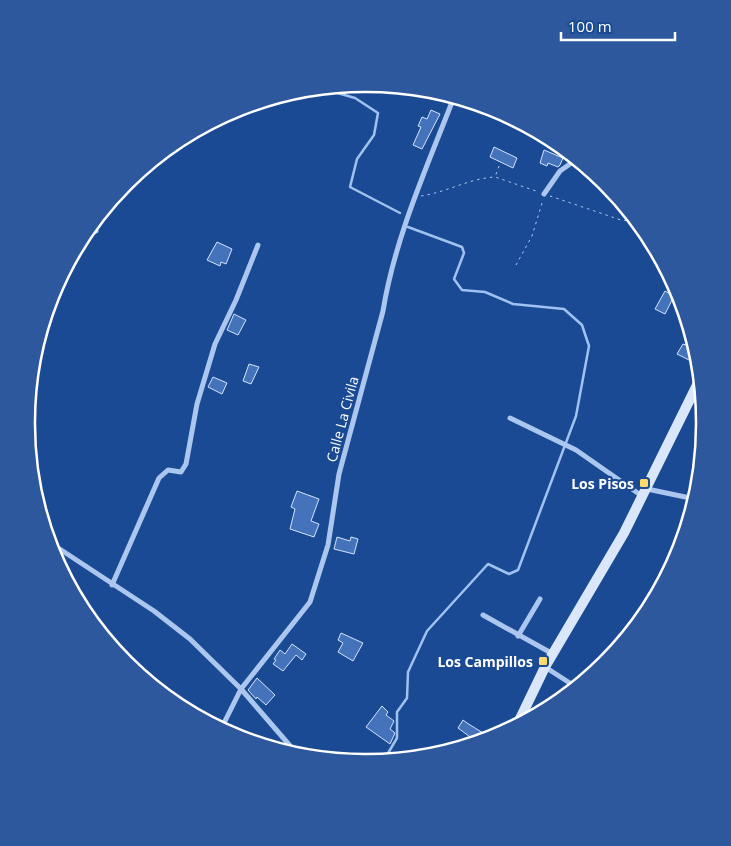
<svg xmlns="http://www.w3.org/2000/svg" width="731" height="846" font-family="'Open Sans',sans-serif">
  <rect width="100%" height="100%" fill="#1b4a94"/>
  <g fill="none" stroke-linecap="round" stroke-linejoin="round">
    <path stroke="#9fc2f1" stroke-width="2.5" d="M320,88l35,10 23,15 -4,22 -17,24 -7,28 50,26
      M384,760l13,-22v-26l10,-14 1,-26 19,-41 61,-67 21,10 9,-4 58,-154 13,-70 -7,-21 -18,-16 -51,-5 -28,-12 -23,-2 -8,-11 10,-26 -2,-6 -54,-20"/>
  </g>
  <path fill="#4473bb" stroke="#d3e3fb" d="M431,110l9,4 -18,35 -9,-4 8,-18 -3,-1 4,-9 5,2z
    M494,147l23,11 -4,10 -23,-11z
    M544,150l19,8 -3,7 -2,2 -10,-4 -1,3 -7,-3z
    M217,242l15,7 -6,15 -5,-2 -1,4 -13,-6z
    M665,291l9,5 -9,18 -10,-5z
    M234,314l12,6 -8,15 -11,-5z
    M688,342l7,4 3,12 -3,5 -18,-9 6,-10 3,1z
    M249,364l10,3 -8,17 -8,-3z
    M213,377l14,6 -5,11 -14,-7z
    M297,491l22,8 -8,22 8,3 -5,13 -24,-8 5,-20 -4,-2z
    M337,537l13,4 1,-4 7,2 -4,15 -20,-5z
    M341,633l22,10 -10,18 -15,-9 5,-9 -5,-3z
    M292,644l14,10 -4,6 -6,-5 -13,16 -10,-7 3,-4 -2,-1 6,-9 5,4z
    M257,678l18,17 -9,10 -9,-8 -1,2 -8,-9z
    M382,706l6,6 -2,3 8,6 -4,8 5,4 -5,11 -24,-17z
    M463,720l4,3 24,15 -14,4 -19,-14z"/>
  <g fill="none" stroke-linecap="round" stroke-linejoin="round">
    <path stroke="#acc7ef" stroke-width="1" stroke-dasharray="2.5 4" stroke-linecap="butt" d="M499,166l-4,11 44,15
      M421,196c26,-4 47,-17 73,-19
      M550,196l71,24 17,2
      M516,265l16,-29 11,-36"/>
    <path stroke="#acc7ef" stroke-width="5" d="M544,194l16,-23 17,-12
      M88,229l8,2
      M510,418l66,32 66,46
      M647,489l48,10
      M49,542l105,69 36,28 51,50 57,66
      M112,585l47,-107 9,-8 13,2 5,-8 11,-60 18,-60 21,-44 22,-55
      M483,615l70,39
      M518,636l22,-37
      M545,667l31,20
      M221,729l20,-40 69,-87 18,-57 11,-71 44,-163c12,-74 44,-144 71,-214"/>
    <path stroke="#dae7fb" stroke-width="10" d="M517,725l28,-58 79,-134 76,-154"/>
  </g>
  <g fill="#ffdb6b" stroke="#1b4a94" stroke-width="2">
    <rect x="639" y="478" width="10" height="10" rx="2.5"/>
    <rect x="538" y="656" width="10" height="10" rx="2.5"/>
  </g>
  <g text-anchor="middle" dominant-baseline="central" stroke-width="4.5" stroke-linejoin="round" paint-order="stroke">
    <g font-size="14" fill="#fff" stroke="#1b4a94">
      <text transform="translate(342 419) rotate(-75)">Calle La Civila</text>
    </g>
    <g font-size="14" font-weight="bold" fill="#fff" stroke="#1b4a94" text-anchor="end">
      <text x="634" y="483">Los Pisos</text>
      <text x="533" y="661">Los Campillos</text>
    </g>
  </g>
  <path d="M0 0H731V846H0ZM365 92H366A330 330 0 0 1 696 422V424A330 330 0 0 1 366 754H365A330 330 0 0 1 35 424V422A330 330 0 0 1 365 92Z" fill="#2d589d" fill-rule="evenodd"/>
  <path fill="none" stroke="#fff" stroke-width="2.5" d="M365 92H366A330 330 0 0 1 696 422V424A330 330 0 0 1 366 754H365A330 330 0 0 1 35 424V422A330 330 0 0 1 365 92Z"/>
  <path d="M561 32v8h114v-8" fill="none" stroke="#ffffff" stroke-width="2.5"/>
  <text x="568" y="32" font-size="15" fill="#ffffff" stroke="#1b4a94" stroke-width="4" paint-order="stroke">100 m</text>
</svg>
